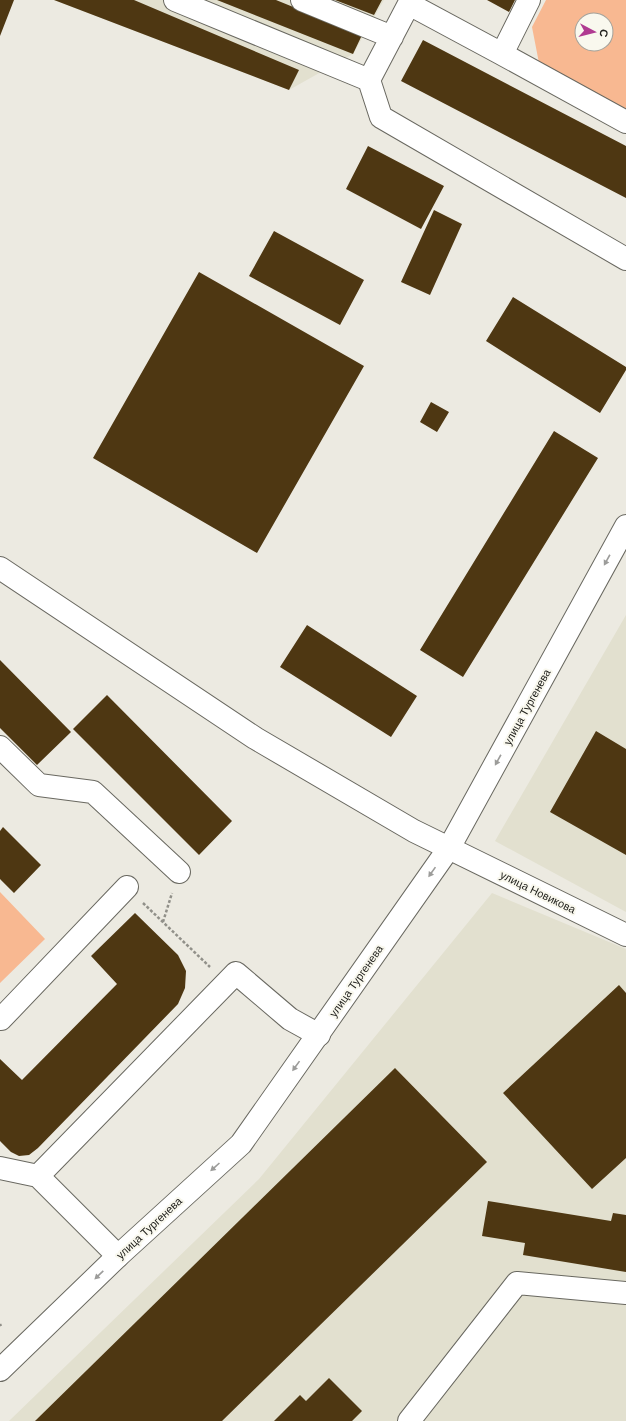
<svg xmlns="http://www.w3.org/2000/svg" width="626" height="1421" font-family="Helvetica,sans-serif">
  <rect width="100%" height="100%" fill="#eceae1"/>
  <path fill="#e2e0cf" d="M54,0h330l-31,54 -64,36z
    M626,615v297l-131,-71z
    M492,893l134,56v472h-617l250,-242z"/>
  <path fill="#f8b891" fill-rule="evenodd" d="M546,0h80v111l-87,-48 -7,-36zM582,20h24v24h-24z
    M0,892l45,47 -45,44z"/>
  <path fill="#4e3712" d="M0,0h14l-14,36z
    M54,0h80l165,70 -10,20z
    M217,0h59l86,35 -9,19z
    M335,0h47l-8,15z
    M487,0h28l-6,12z
    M423,40l203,106v52l-225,-117z
    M368,146l76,40 -23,43 -75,-40z
    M434,210l28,14 -32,71 -29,-13z
    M274,231l90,49 -24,45 -91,-49z
    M199,272l165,94 -107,187 -164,-95z
    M513,297l113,70v3l-26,43 -114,-72z
    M431,402l18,10 -12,20 -17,-10z
    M554,431l44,27 -135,219 -43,-27z
    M307,625l110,71 -26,41 -111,-70z
    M0,660l71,72 -34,33 -37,-37z
    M107,695l125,126 -33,34 -126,-126z
    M596,731l30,18v106l-76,-43z
    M3,827l38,38 -27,28 -14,-14v-48z
    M135,913l43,42 8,16 -1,17 -7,16 -140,144 -9,7 -10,1 -8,-4 -11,-11v-82l22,21 95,-96 -26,-28z
    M619,985l7,8v165l-34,31 -89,-96z
    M395,1068l92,94 -174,170 -91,89h-187z
    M488,1201l123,20 2,-8 13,2v57l-103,-17 2,-12 -43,-7z
    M329,1378l33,33 -10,10h-78l26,-26 6,6z"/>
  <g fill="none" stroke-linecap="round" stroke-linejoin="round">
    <defs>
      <path id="minor" d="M175,0l194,80
        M302,0l90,37
        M411,0l-42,80 12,37 245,142
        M409,4l93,50 27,-54
        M502,54l124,68
        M0,568l255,170 159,93 212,104
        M0,747l39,38 54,7 86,80
        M0,1018l1,1 126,-132
        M0,1168l38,8
        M118,1256l-80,-80 198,-203 54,46 29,16
        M409,1421l108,-138 109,10"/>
      <path id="major" d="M0,1370l118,-114 123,-112 208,-296 177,-322"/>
    </defs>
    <use href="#minor" stroke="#696860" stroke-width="24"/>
    <use href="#major" stroke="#696860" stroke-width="24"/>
    <path stroke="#919089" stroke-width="2.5" stroke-dasharray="3 2" stroke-linecap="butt" d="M143,903l67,64
      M163,922l9,-29
      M0,1324l1,2"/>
    <use href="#minor" stroke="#fff" stroke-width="22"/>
    <use href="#major" stroke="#fff" stroke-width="22"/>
  </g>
  <defs><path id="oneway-solid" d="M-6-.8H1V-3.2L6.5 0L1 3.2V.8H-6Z"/></defs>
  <g fill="#9c9c9a">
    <use href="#oneway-solid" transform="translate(607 560) rotate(119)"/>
    <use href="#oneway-solid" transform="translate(498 760) rotate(119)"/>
    <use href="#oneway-solid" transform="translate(432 872) rotate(125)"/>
    <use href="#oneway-solid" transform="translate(296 1066) rotate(126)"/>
    <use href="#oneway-solid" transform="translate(215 1167) rotate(138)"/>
    <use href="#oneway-solid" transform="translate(99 1275) rotate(136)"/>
  </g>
  <g text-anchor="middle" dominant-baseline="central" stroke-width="4" stroke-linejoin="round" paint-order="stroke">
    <g font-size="11" fill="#22221e" stroke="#f9f8ee">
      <text transform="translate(527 707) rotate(-61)">улица Тургенева</text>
      <text transform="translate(538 892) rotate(26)">улица Новикова</text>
      <text transform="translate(356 981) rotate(-55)">улица Тургенева</text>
      <text transform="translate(149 1228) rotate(-43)">улица Тургенева</text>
    </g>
  </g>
  <g transform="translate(594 32) rotate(97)"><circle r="19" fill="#f9f8ee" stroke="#a3a29b"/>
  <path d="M0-3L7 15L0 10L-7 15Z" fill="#b03a91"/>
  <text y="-6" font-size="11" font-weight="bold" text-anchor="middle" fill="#22221e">С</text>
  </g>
</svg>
